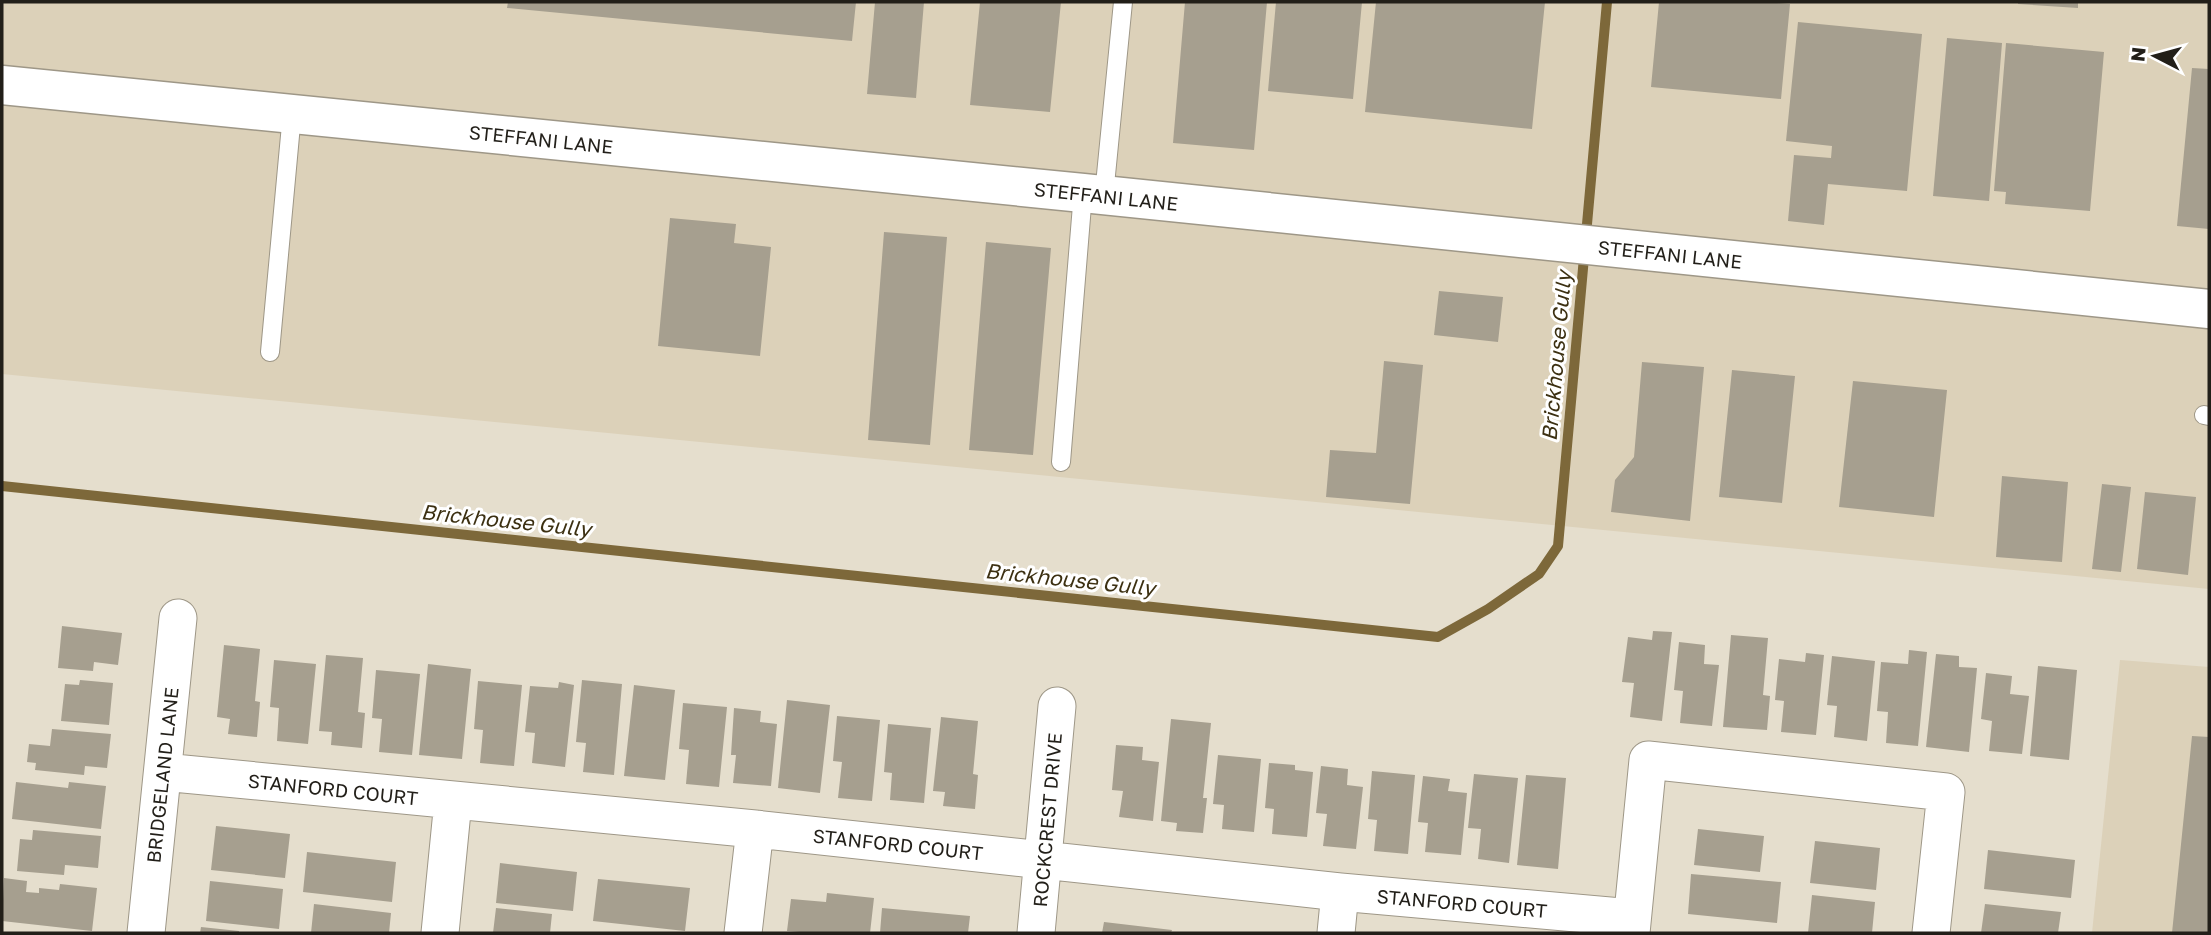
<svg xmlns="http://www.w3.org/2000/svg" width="2211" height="935" font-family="'Golos Text',sans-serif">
  <rect width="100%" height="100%" fill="#e5decd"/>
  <path fill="#dcd1b9" d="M2,2h2207v587l-2207,-215z
    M2120,660l89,7v266h-117z"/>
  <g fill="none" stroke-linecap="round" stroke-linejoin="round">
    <path stroke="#7d683a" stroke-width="10" d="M2,486l1436,151 50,-28 51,-35 19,-28 49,-544"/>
  </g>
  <path fill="#a69f8f" d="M508,2h348l-4,39 -345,-33z
    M875,2h49l-8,96 -49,-4z
    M980,2h81l-11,110 -80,-7z
    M1185,2h82l-13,148 -81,-7z
    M1276,2h86l-9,97 -85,-8z
    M1376,2h169l-13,127 -167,-17z
    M1659,2h105l26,2 -9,95 -130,-12z
    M2018,2h60v6l-60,-4z
    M1798,22l124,12 -15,157 -79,-7 -4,41 -36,-4 6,-66 37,3 1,-12 -46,-5z
    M1947,38l55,5 -13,158 -56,-5z
    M2006,43l98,9 -14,159 -85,-7 1,-12 -12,-1z
    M2192,68l17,1v160l-32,-3z
    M670,218l66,6 -2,19 37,4 -11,109 -102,-10z
    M884,232l63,5 -17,208 -62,-5z
    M986,242l65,6 -18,207 -64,-5z
    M1439,291l64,6 -5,45 -64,-7z
    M1384,361l39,4 -13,139 -84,-7 4,-47 46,3z
    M1642,362l62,5 -14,154 -79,-9 4,-32 19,-23z
    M1732,370l63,6 -13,127 -63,-6z
    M1853,381l94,9 -13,127 -95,-10z
    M2002,476l66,6 -6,80 -66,-5z
    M2102,484l29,3 -10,85 -29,-3z
    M2145,492l51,5 -8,78 -51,-6z
    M62,626l60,7 -4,32 -24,-3 -1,9 -35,-3z
    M1653,631l19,1 -10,89 -32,-4 4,-34 -12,-1 6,-45 24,3z
    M1731,635l37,3 -5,57 7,1 -3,34 -44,-3z
    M1679,642l26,3 -1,19 15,1 -7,61 -32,-3 3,-32 -9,-1z
    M224,645l36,4 -5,52 5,1 -3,35 -29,-3 2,-15 -13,-2z
    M1909,650l18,2 -9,94 -32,-3 2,-31 -11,-1 4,-49 27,2z
    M1806,653l18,2 -8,80 -35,-3 3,-31 -9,-1 4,-41 26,3z
    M1936,654l23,2v11l18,1 -8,84 -43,-5z
    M326,655l37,3 -5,54 7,1 -3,35 -31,-3 1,-13 -13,-1z
    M1832,656l43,5 -8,80 -33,-4 3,-31 -10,-1z
    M274,660l42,4 -8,80 -31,-3 2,-33 -9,-1z
    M428,664l43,5 -9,90 -43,-4z
    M2038,666l39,4 -8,90 -39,-4z
    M376,670l44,4 -8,81 -33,-3 3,-33 -10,-1z
    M1986,673l26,3 -2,18 19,2 -7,58 -33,-3 3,-30 -11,-2z
    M80,680l33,3 -4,42 -48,-4 4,-37 14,1z
    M582,680l40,4 -8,91 -31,-3 3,-29 -10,-1z
    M478,681l44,4 -8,81 -34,-3 3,-33 -9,-1z
    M559,682l15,3 -9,82 -33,-4 3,-30 -10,-1 5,-46 28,2z
    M634,685l41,5 -10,90 -41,-4z
    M787,700l43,5 -10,88 -42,-5z
    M683,703l44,4 -8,80 -33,-3 3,-34 -10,-1z
    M734,708l27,3 -1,11 17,2 -6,62 -38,-3 3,-28h-5z
    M837,716l43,4 -8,81 -34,-3 4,-36 -9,-1z
    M941,717l37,4 -5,53 5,1 -3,34 -32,-3 2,-14 -12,-1z
    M1171,719l40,4 -8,75h4l-4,35 -27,-2 1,-8 -16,-2z
    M888,724l43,4 -7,75 -34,-3 2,-27 -8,-1z
    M52,729l59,5 -4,34 -22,-2 -1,9 -49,-5 1,-7 -9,-1 2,-18 21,2z
    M2192,736l17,1v196h-37z
    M1116,745l27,2 -1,13 17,2 -6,59 -34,-4 4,-26 -11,-1z
    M1218,755l43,4 -7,73 -32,-3 2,-24 -11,-1z
    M1269,763l26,2v5l18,2 -6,65 -35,-3 2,-25 -9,-1z
    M1321,766l27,3 -1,16 16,2 -7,62 -33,-3 4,-32 -11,-1z
    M1372,771l43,4 -7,79 -34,-3 3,-31 -9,-1z
    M1474,774l44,4 -9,85 -31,-4 3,-30 -13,-1z
    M1526,775l40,3 -8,91 -41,-4z
    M1423,776l27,3 -2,12 19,2 -6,62 -36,-3 3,-29 -10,-1z
    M16,782l52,6 1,-6 37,4 -5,43 -89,-10z
    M216,826l74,8 -5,44 -74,-8z
    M1698,829l66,7 -4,36 -66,-7z
    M33,830l68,6 -3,32 -33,-3 -1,10 -47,-4 3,-32 12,1z
    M1815,841l65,7 -4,42 -66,-7z
    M1988,850l87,10 -4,38 -87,-9z
    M307,852l89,10 -4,40 -89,-10z
    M500,863l77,9 -4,39 -77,-8z
    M1691,874l90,8 -4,41 -89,-9z
    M4,878l23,3 -1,11 13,1v-5l20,2 1,-6 37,4 -5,43 -90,-10z
    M598,879l92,9 -5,43 -92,-10z
    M210,881l73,8 -4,40 -73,-8z
    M827,893l47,5 -4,35h-58l-25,-2 4,-32 35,3z
    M1812,895l63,7 -3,31h-64z
    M314,904l77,9 -2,20h-78z
    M1985,904l76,8 -3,21h-77z
    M496,908l56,6 -2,19h-57z
    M882,908l88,8 -2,17h-88z
    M1104,922l68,8 -1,3h-69z
    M201,927l38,4v2h-39z"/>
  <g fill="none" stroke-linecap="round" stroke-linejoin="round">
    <defs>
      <path id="service" d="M1104,195l19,-193
        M270,352l22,-238
        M2204,415l5,1
        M1061,462l22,-269"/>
      <path id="minor" d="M163,772l592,57 585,63 292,26
        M146,933l32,-315
        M440,933l13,-132
        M743,933l12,-104
        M1036,933l21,-227
        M1336,933l4,-41
        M1631,933l17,-173 298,32 -15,141"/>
      <path id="tertiary" d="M2,85l1081,108 1126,116"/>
    </defs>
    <use href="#service" stroke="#9e9787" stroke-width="20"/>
    <use href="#minor" stroke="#9e9787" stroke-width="39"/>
    <use href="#tertiary" stroke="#9e9787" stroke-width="41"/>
    <use href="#service" stroke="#fff" stroke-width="18"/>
    <use href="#minor" stroke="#fff" stroke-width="37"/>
    <use href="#tertiary" stroke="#fff" stroke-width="38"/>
  </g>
  <g text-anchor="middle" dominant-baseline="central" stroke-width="6" stroke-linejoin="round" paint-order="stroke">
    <g font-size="19" fill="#221f19" stroke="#fff">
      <text transform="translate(541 139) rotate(6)">STEFFANI LANE</text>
      <text transform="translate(1106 196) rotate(6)">STEFFANI LANE</text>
      <text transform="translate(1670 254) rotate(6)">STEFFANI LANE</text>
      <text transform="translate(162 775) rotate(-84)">BRIDGELAND LANE</text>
      <text transform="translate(333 789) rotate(6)">STANFORD COURT</text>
      <text transform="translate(1047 820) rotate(-85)">ROCKCREST DRIVE</text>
      <text transform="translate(898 844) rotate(6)">STANFORD COURT</text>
      <text transform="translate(1462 903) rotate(5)">STANFORD COURT</text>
    </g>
    <g font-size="21" font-style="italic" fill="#3c3012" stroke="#fff">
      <text transform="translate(1556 356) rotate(-85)">Brickhouse Gully</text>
      <text transform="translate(506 520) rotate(6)">Brickhouse Gully</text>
      <text transform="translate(1070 579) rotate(6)">Brickhouse Gully</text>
    </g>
  </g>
  <rect width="2211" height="935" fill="none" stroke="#221f19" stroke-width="7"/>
  <g transform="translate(2155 56) rotate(276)" stroke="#ffffff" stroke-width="5" paint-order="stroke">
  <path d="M0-5L12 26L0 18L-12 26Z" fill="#221f19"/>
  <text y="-10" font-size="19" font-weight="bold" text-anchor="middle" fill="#221f19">N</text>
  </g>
</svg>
